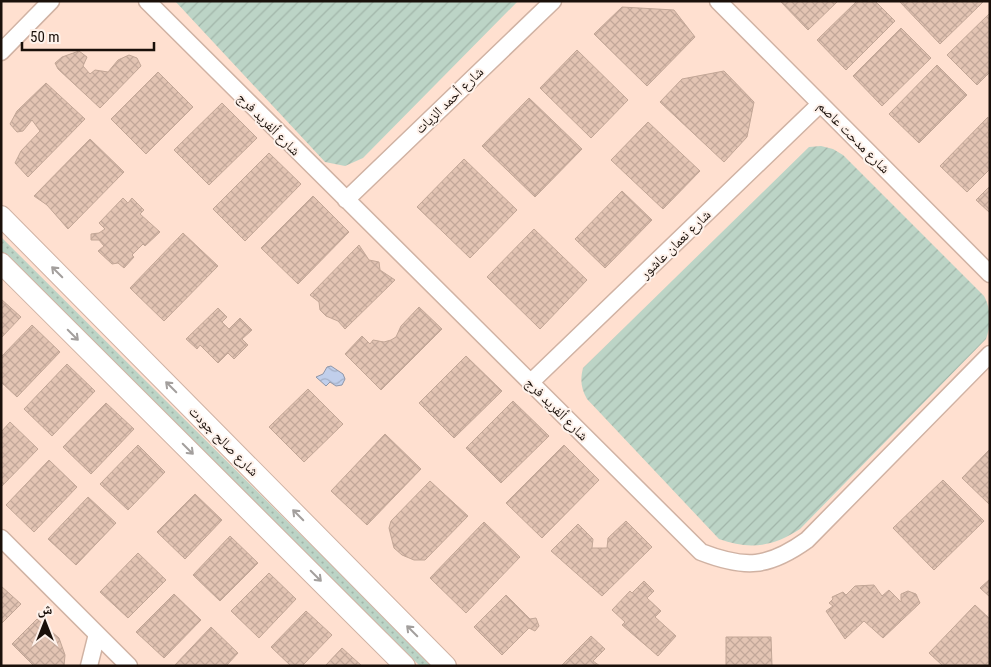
<svg xmlns="http://www.w3.org/2000/svg" width="991" height="667" font-family="'Roboto Condensed','Noto Naskh Arabic',sans-serif">
  <defs>
    <pattern id="grass-dots" width="8" height="8" patternUnits="userSpaceOnUse" patternTransform="scale(1.25)"><rect width="8" height="8" fill="#bcd4c6"/><path d="M2 2h.1M6 6h.1" fill="none" stroke="#a1b5a9" stroke-width="1.8" stroke-linecap="round"/></pattern>
    <pattern id="garden-furrows" width="10" height="10" patternUnits="userSpaceOnUse" patternTransform="scale(1.25)"><rect width="10" height="10" fill="#bcd4c6"/><path d="M-1 1l2-2M0 10L10 0M9 11l2-2" fill="none" stroke="#a1b5a9"/></pattern>
    <pattern id="water-waves" width="16" height="10" patternUnits="userSpaceOnUse" patternTransform="scale(1.25)"><rect width="16" height="10" fill="#c1cfeb"/><path d="M0 5q4-4 8 0t8 0" fill="none" stroke="#a5b1c8"/></pattern>
    <pattern id="building-cross-hatch" width="8" height="8" patternUnits="userSpaceOnUse" patternTransform="scale(1.25)"><rect width="8" height="8" fill="#e3c4b3"/><path d="M0 0l8 8M0 8l8-8" fill="none" stroke="#c2a799"/></pattern>
  </defs>
  <rect width="100%" height="100%" fill="#ffe0d0"/>
  <path fill="url(#grass-dots)" d="M1,237l297,295 138,134h-16l-419,-413z"/>
  <path fill="url(#garden-furrows)" d="M175,1h343l-155,157 -18,8 -20,-4z
    M821,146l12,3 10,6 141,141c7,12 7,30 2,43l-186,190c-27,18 -51,21 -81,10l-132,-140c-6,-11 -7,-19 -4,-31l226,-221z"/>
  <path fill="url(#water-waves)" stroke="#8f96a8" d="M331,366l12,8 2,5 -3,6 -6,1 -6,-4 -4,4 -10,-9 7,-3 4,-7z"/>
  <path fill="url(#building-cross-hatch)" stroke="#c2a696" d="M780,1h58l-30,29z
    M857,1h18l20,20 -49,49 -29,-30z
    M899,1h83l1,1 -43,42z
    M622,7l52,3 21,27 -48,49 -53,-52z
    M990,13v59l-13,13 -30,-30z
    M901,28l30,30 -49,48 -29,-30z
    M577,50l51,50 -37,38 -51,-50z
    M79,51l8,6 -4,9 7,8 5,-4 13,2 10,-12 11,-5 8,3 4,8 -41,42 -42,-39 -3,-6 7,-6z
    M937,65l30,30 -48,48 -30,-29z
    M724,71l30,31 -7,35 -23,25 -64,-60 22,-23z
    M158,72l35,35 -47,47 -35,-35z
    M46,83l39,36 -57,58 -13,-14 6,-12 19,-20 -8,-11 -9,11 -6,1 -7,-8 7,-13z
    M529,98l53,51 -47,48 -53,-51z
    M222,103l35,35 -48,47 -35,-35z
    M988,117l2,52 -23,23 -27,-26z
    M648,122l52,49 -37,38 -52,-49z
    M90,139l34,33 -56,57 -21,-24 -13,-9z
    M269,153l32,31 -56,57 -32,-32z
    M464,159l53,51 -47,48 -53,-51z
    M990,186v27l-14,-13z
    M622,191l30,29 -47,48 -30,-29z
    M313,196l36,36 -51,52 -37,-36z
    M123,198l5,5 4,-5 12,12 -4,4 20,18 -15,14 -2,-2 -11,11 2,2 -10,11 -6,-5 -6,1 -14,-13 6,-5 -5,-6h-8v-6l8,-1 6,-4 -6,-6z
    M534,229l53,51 -47,49 -53,-52z
    M183,233l35,33 -54,55 -34,-33z
    M359,245l10,15 10,2 1,8 15,10 -50,49 -7,-8 -12,-5 -6,-6 -1,-8 -9,-7z
    M1,299l20,18 -20,21z
    M419,307l23,22 -61,61 -36,-36 17,-18 8,8 3,-4 11,2 7,-2 5,-3 5,-11z
    M218,308l9,9 -5,5 7,7 11,-11 12,12 -10,9 6,6 -14,14 -6,-6 -10,10 -18,-18 -3,4 -11,-10z
    M32,325l28,27 -43,45 -16,-15v-25z
    M466,356l36,35 -48,47 -35,-35z
    M67,364l28,27 -43,45 -28,-27z
    M308,389l35,35 -39,38 -35,-35z
    M513,401l36,35 -48,47 -35,-35z
    M106,403l28,26 -43,45 -28,-27z
    M10,422l28,27 -37,38v-55z
    M385,434l36,35 -54,56 -36,-34z
    M138,445l27,27 -37,38 -28,-26z
    M564,445l35,35 -57,58 -36,-35z
    M990,449v56l-28,-27z
    M49,460l28,27 -43,45 -28,-27z
    M943,480l41,41 -50,49 -41,-42z
    M430,481l38,35 -43,44h-11l-12,-5 -8,-7 -5,-20 2,-7z
    M195,494l27,26 -37,39 -28,-27z
    M88,497l28,26 -40,42 -28,-26z
    M626,521l26,26 -50,49 -51,-45 27,-27 15,15 -1,9h15l1,-10z
    M484,522l36,35 -54,56 -36,-35z
    M230,536l28,27 -38,38 -27,-26z
    M138,553l28,27 -38,38 -28,-26z
    M269,573l27,26 -37,39 -28,-27z
    M990,579v18l-10,-9z
    M644,581l10,10 -7,7 14,13 -6,6 21,19 -18,20 -36,-31 3,-3 -13,-12 18,-19 2,2z
    M874,585l8,11 7,-6 12,12v-8l7,-3 8,3 4,9 -37,35 -19,-17 -19,18 -19,-28 7,-5 -4,-3 4,-4 -1,-2 11,-5 3,3 9,-9z
    M1,586l20,18 -20,20z
    M174,594l27,26 -37,38 -28,-26z
    M506,595l24,24 6,-1 3,8 -4,5 -6,-3 -27,27 -28,-28z
    M975,605l15,14v47h-47l-14,-13z
    M306,611l26,24 -30,31h-11l-20,-19z
    M37,619l22,19 6,17 -1,11h-30l-22,-22z
    M211,627l27,26 -12,13h-52z
    M591,636l14,13 -12,12 7,5h-39z
    M726,637h45l1,29h-46z
    M342,648l20,18h-37z"/>
  <g fill="none" stroke-linecap="round" stroke-linejoin="round">
    <defs>
      <path id="minor" d="M147,1l554,551c44,17 67,16 106,-12l183,-186
        M718,1l272,273
        M1,52l50,-51
        M346,200l207,-199
        M530,383l290,-279
        M1,538l128,128
        M89,666l8,-32"/>
      <path id="tertiary" d="M1,216l445,450
        M1,263l404,403"/>
    </defs>
    <use href="#minor" stroke="#d0b2a3" stroke-width="19"/>
    <use href="#tertiary" stroke="#d0b2a3" stroke-width="22"/>
    <use href="#minor" stroke="#fff" stroke-width="16"/>
    <use href="#tertiary" stroke="#fff" stroke-width="20"/>
  </g>
  <defs><path id="oneway-shaft" d="M-6 0H5M1.5-3L5.5 0L1.5 3" fill="none" stroke-width="1.6" stroke-linecap="round" stroke-linejoin="round" transform="scale(1.25)"/></defs>
  <g stroke="#a39f9d">
    <use href="#oneway-shaft" transform="translate(57 272) rotate(-135)"/>
    <use href="#oneway-shaft" transform="translate(73 335) rotate(45)"/>
    <use href="#oneway-shaft" transform="translate(171 387) rotate(-135)"/>
    <use href="#oneway-shaft" transform="translate(188 449) rotate(45)"/>
    <use href="#oneway-shaft" transform="translate(298 515) rotate(-135)"/>
    <use href="#oneway-shaft" transform="translate(316 576) rotate(45)"/>
    <use href="#oneway-shaft" transform="translate(412 631) rotate(-135)"/>
  </g>
  <g text-anchor="middle" dominant-baseline="central" stroke-width="4" stroke-linejoin="round" paint-order="stroke">
    <g font-size="14" fill="#1a100a" stroke="#fef2eb">
      <text transform="translate(449 100) rotate(-44)">شارع أحمد الزيات</text>
      <text transform="translate(269 124) rotate(45)">شارع ألفريد فرج</text>
      <text transform="translate(854 137) rotate(45)">شارع مدحت عاصم</text>
      <text transform="translate(675 244) rotate(-44)">شارع نعمان عاشور</text>
      <text transform="translate(557 409) rotate(45)">شارع ألفريد فرج</text>
      <text transform="translate(224 441) rotate(45)">شارع صالح جودت</text>
    </g>
  </g>
  <rect width="991" height="667" fill="none" stroke="#1a100a" stroke-width="5"/>
  <g transform="translate(45 622)" stroke="#fef2eb" stroke-width="4" paint-order="stroke">
  <path d="M0-4L9 19L0 12L-9 19Z" fill="#1a100a"/>
  <text y="-8" font-size="14" font-weight="bold" text-anchor="middle" fill="#1a100a">ش</text>
  </g>
  <path d="M22 42v8h132v-8" fill="none" stroke="#1a100a" stroke-width="2.5"/>
  <text x="30" y="42" font-size="15" fill="#1a100a" stroke="#fef2eb" stroke-width="4" paint-order="stroke">50 m</text>
</svg>
